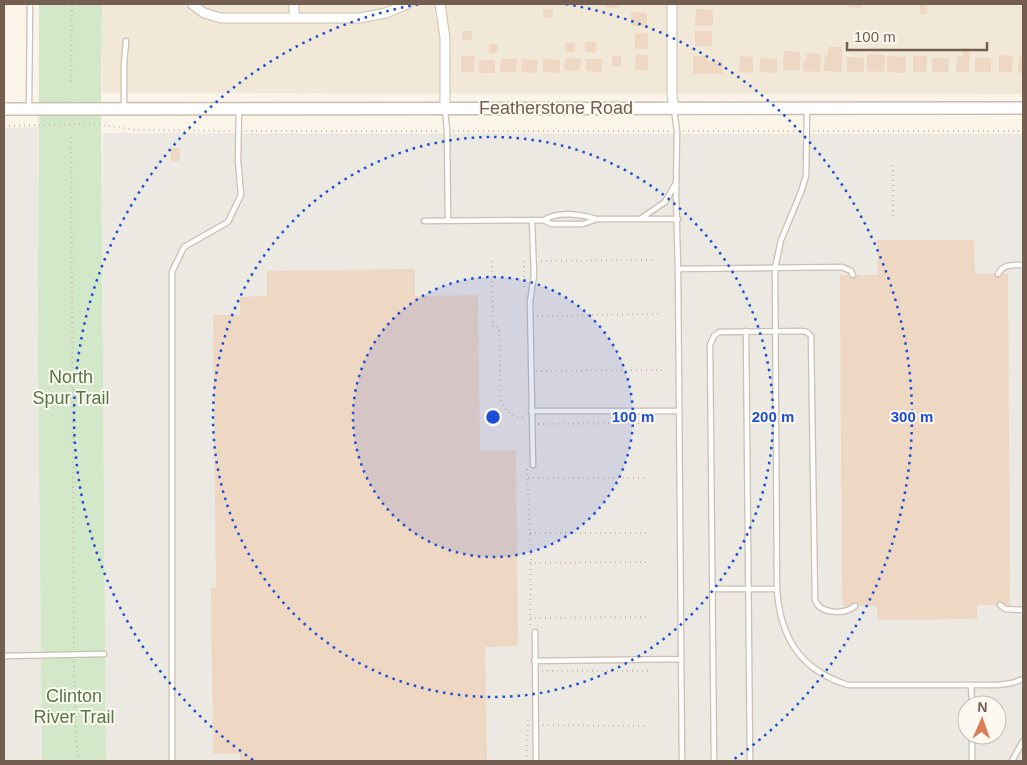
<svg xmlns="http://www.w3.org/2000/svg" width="1027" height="765" font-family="Helvetica,sans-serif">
  <rect width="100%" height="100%" fill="#fbf5e9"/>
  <path fill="#f2e8d8" d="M102,4h921v90l-921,-1z"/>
  <path fill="#ece8e2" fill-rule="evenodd" d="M38,127v240l4,394h-38v-633z
    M103,133l920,1v627h-917l-4,-554zM967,705h30v30h-30z"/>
  <path fill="#d3e8c8" d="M39,4h63l-1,102 5,655h-64l-4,-394z"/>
  <path fill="#eed7c3" d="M606,4h12l-1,4 -11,-1z
    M848,4h13v4l-13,-1z
    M920,4h7v10h-7z
    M543,9h10v9h-10z
    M696,9l17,1v16h-18z
    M631,12l16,1v13h-16z
    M463,31h9v9h-10z
    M695,31h17v15h-17z
    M635,33h13v16h-13z
    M585,42h11v11l-11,-1z
    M565,43h10v9h-10z
    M489,44h9l-1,9h-8z
    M828,47h14v25l-18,-1 1,-16h3z
    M963,48h7l-1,24h-13l1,-16h5z
    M784,51l16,1v18h-17z
    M807,53l14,1 -1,18 -17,-1v-9h3z
    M636,54l12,1v16l-13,-1z
    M867,54l18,1 -1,17 -17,-1z
    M999,55l14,1 -1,16h-13z
    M461,56h14l-1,16h-13z
    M612,56h9v11l-9,-1z
    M693,56h15v5h15v13h-30z
    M740,56l13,1v16l-14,-1z
    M887,56l19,1v16l-19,-1z
    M913,56h14l-1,16h-13z
    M1019,56h4v17h-5z
    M847,57l17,1v14h-17z
    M565,58l16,1 -1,12h-16z
    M760,58l17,1v14l-17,-1z
    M932,58h17l-1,14h-16z
    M975,58h16v14h-16z
    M501,59h16l-1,13h-16z
    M522,59l16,1 -1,13 -16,-1z
    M543,59l17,1v13l-17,-1z
    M586,59h16l-1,13 -15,-1z
    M479,60h16v13h-16z
    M171,148h9v13h-9z
    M877,240h97l1,34h33l2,331h-33v14l-100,1v-14h-35l-2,-331h38z
    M415,269v27l63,-1 2,155h36l2,196 -33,1 2,114h-247v-7h-27l-2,-166h5l-3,-273h27v-18l27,-1v-25z"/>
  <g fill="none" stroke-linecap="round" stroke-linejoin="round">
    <defs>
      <path id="service" d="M29,108l1,-104
        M124,108v-44l2,-23
        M445,109l2,22 1,90
        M674,109l3,22 -1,63 2,75 164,-2 9,4 2,4
        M807,109l-1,67 -5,16 -20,48 -6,28 2,321c3,48 23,81 71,96h150l14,-2 11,-4
        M640,219l25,-17 11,-19
        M532,220l2,55 -4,27 3,163
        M544,220c14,-9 37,-6 52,-1
        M424,221l120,-1 7,4h32l14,-5h81
        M678,269l4,492
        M998,274c5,-10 15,-9 25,-9
        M746,331l4,430
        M531,411h148
        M713,589h64
        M1000,605l5,4 18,1
        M535,632l1,129
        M4,656l100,-2
        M534,661l147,-2
        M971,685l1,20
        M172,761v-489l12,-25 44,-25 13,-27 -3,-34 1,-52
        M714,761l-4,-416 4,-9 5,-4 82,-1 6,1 4,4 4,264c5,14 29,15 40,6
        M972,761v-26
        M1012,761l11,-20"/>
      <path id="minor" d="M192,4l12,9 17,5h139l26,-5 21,-9
        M294,4v14
        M440,4l5,34v70
        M672,4v90l2,14"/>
      <path id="tertiary" d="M4,109l1019,-1"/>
    </defs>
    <use href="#service" stroke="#ccbeb0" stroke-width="7"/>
    <use href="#minor" stroke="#ccbeb0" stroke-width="11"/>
    <use href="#tertiary" stroke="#ccbeb0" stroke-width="14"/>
    <path stroke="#d3baa6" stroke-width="2" stroke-dasharray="1 4" stroke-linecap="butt" d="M71,81l1,-77
      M4,126l92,-2 41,6 96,1
      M246,131h195
      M453,131h218
      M683,131h118
      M813,131h210
      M71,137l3,512
      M893,165v51
      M492,261l1,66h6l2,75c6,11 11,15 24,16
      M524,261v28
      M541,261l111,-1
      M537,316l124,-2
      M536,371l126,-1
      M538,424l107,-1
      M527,469l4,87 -1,70
      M528,478h118
      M530,533h116
      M530,563l117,-1
      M530,618l119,-1
      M74,661l2,70 2,30
      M542,671h107
      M543,725l104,1
      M527,761l1,-45"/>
    <use href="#service" stroke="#fff" stroke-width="4.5"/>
    <use href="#minor" stroke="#fff" stroke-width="9"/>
    <use href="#tertiary" stroke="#fff" stroke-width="11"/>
  </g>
  <circle cx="493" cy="417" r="140" fill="#1d4ed8" fill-opacity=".12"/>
  <g fill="none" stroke="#1d4ed8" stroke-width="2.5" stroke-dasharray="2.5 5">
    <circle cx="493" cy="417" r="140"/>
    <circle cx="493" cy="417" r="280"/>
    <path d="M253 760A419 419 0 0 1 420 4M566 4A419 419 0 0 1 733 760"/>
  </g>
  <g text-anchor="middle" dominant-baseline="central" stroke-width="4" stroke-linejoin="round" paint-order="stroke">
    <g font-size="18" fill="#745e4f" stroke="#fef9f0">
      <text x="556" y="108">Featherstone Road</text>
    </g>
    <g font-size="18" fill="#537847" stroke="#fef9f0">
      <text x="71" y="377">North<tspan x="71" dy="21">Spur Trail</tspan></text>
      <text x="74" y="696">Clinton<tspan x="74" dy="21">River Trail</tspan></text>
    </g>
  </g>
  <circle cx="493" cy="417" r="8" fill="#1d4ed8" stroke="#fef9f0" stroke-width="2.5"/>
  <g font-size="15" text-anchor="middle" font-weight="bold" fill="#1d4ed8" stroke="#fef9f0" stroke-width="4" stroke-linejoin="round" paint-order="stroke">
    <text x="633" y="422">100 m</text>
    <text x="773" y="422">200 m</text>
    <text x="912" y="422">300 m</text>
  </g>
  <rect width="1027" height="765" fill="none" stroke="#745e4f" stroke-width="10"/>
  <g transform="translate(982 720) rotate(2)"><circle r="24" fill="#fef9f0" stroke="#c7bbb0"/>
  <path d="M0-4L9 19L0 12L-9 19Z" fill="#db7d59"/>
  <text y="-8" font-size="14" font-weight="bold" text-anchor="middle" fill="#745e4f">N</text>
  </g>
  <path d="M847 42v8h140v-8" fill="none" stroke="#745e4f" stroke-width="2.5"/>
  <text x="854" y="42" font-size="15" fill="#745e4f" stroke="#fef9f0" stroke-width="4" paint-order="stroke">100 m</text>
</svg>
